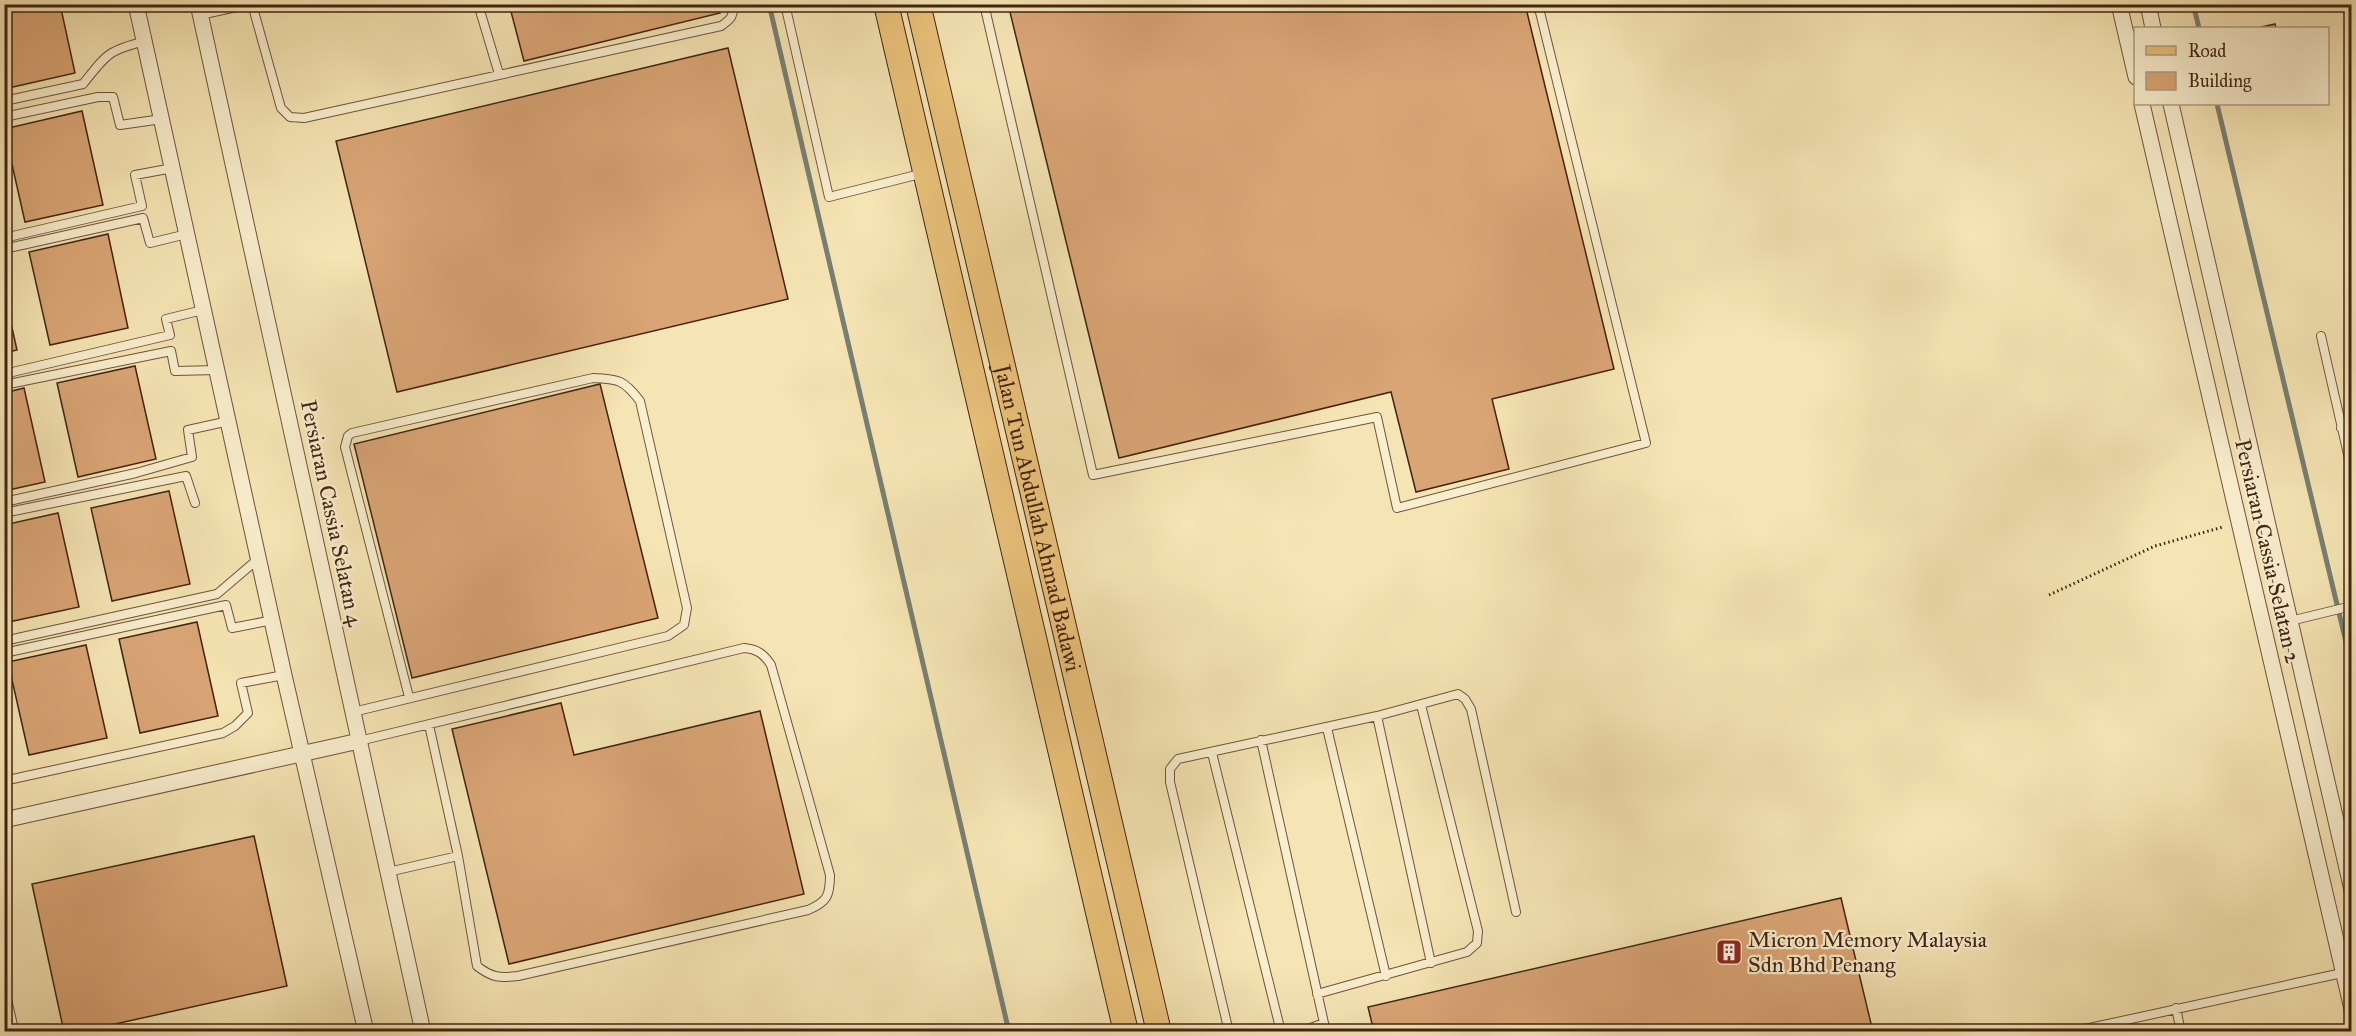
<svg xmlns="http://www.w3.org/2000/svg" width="2356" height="1036" font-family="'IM FELL Great Primer',serif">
  <rect width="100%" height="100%" fill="#f6e5b4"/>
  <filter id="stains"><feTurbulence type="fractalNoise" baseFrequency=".00333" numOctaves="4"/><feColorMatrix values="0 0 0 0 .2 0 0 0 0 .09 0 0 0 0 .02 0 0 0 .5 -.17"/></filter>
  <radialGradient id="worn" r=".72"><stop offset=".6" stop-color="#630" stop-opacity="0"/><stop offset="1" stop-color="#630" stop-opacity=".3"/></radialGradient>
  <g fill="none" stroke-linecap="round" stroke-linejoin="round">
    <path stroke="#788073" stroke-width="5" d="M769,4l240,1028
      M2193,4l6,24
      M2217,104l135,563"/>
  </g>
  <path fill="#daa575" stroke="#412414" stroke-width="1.5" d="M4,4h56l15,69 -71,16z
    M509,4h209l2,9 -196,48z
    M1008,4h517l89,365 -122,30 17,70 -93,23 -25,-100 -272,66z
    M2275,24l1,4h-19z
    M728,48l60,251 -391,93 -61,-251z
    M82,111l21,94 -78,17 -21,-93z
    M108,234l20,94 -78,17 -21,-93z
    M4,292l13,58 -13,3z
    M135,366l21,93 -78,18 -21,-94z
    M600,384l58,234 -246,60 -58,-234z
    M24,388l21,94 -41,9v-98z
    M169,491l21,93 -78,17 -21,-93z
    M58,513l21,94 -75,16v-98z
    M197,622l21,94 -78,17 -21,-94z
    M86,645l21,93 -78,17 -21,-93z
    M561,703l13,52 186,-44 44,183 -295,70 -57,-235z
    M254,836l33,150 -208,46h-15l-32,-148z
    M1841,898l32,134h-499l-6,-25z"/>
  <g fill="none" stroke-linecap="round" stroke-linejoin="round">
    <defs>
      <path id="lane" d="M252,4l29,104 9,9 14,1 417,-92c9,-6 14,-10 11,-22
        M478,4l21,70
        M785,4l44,193 95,-24
        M984,4l109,471 284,-58 20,91 249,-65 -108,-439
        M200,15l50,-11
        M4,101l79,-17c24,-30 24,-33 62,-43
        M4,117l94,-20h15l7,28 42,-6
        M4,238l138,-32 -7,-31 38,-7
        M4,249l139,-31 7,25 37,-9
        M2321,336l31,136
        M4,374l166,-39 -4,-16 37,-9
        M4,385l167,-34 4,20 42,-1
        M2341,428l11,-3
        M4,502l132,-29 56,-16 -4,-27 41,-9
        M4,513l182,-37 9,27
        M2290,621l62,-15
        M4,641l213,-47 41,-35
        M4,653l222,-48 6,23 41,-8
        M353,712l315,-76 16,-11 3,-17 -47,-207c-16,-21 -21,-22 -47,-23l-241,55 -4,3 -3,11 64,250
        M1377,716l54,247
        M1327,728l59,248
        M1261,740l65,292
        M359,741l385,-93c13,1 20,6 27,17l59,210c0,21 -3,27 -22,35l-290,66c-18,2 -26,2 -41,-10l-19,-110 -29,-131
        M1212,753l69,279
        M4,774l4,6 215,-47 12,-7 13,-13 -7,-30 43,-8
        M388,872l70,-16
        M1317,994l150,-42 10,-9 1,-12 -57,-226
        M2176,1008l5,24
        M1229,1032l-59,-250v-13l8,-10 199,-43 81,-22 7,5 6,10 45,203
        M1300,1032l24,-9
        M2071,1032l271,-59"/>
      <path id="street" d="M136,4l148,671 82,357
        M198,4l225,1028
        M2119,4l17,73
        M2148,4l5,24
        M2142,104l210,905
        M2171,104l181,786
        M4,820l355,-79
        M4,1002l7,30"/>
      <g id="primary">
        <path d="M886,4l240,1028"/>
        <path id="s1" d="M918,4l241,1028"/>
      </g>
    </defs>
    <use href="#lane" stroke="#6e543c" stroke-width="10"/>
    <use href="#street" stroke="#6e543c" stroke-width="17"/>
    <use href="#primary" stroke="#412414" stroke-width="26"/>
    <path stroke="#412414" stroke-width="3" stroke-dasharray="1.5 3" stroke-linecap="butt" d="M2049,595l106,-49 68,-19"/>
    <use href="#lane" stroke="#f9eece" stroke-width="8"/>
    <use href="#street" stroke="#f9eece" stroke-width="15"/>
    <use href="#primary" stroke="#ebc27a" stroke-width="24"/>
  </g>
  <defs>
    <symbol id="building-square" viewBox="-11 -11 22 22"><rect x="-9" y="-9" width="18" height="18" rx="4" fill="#8f2418" stroke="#f9eece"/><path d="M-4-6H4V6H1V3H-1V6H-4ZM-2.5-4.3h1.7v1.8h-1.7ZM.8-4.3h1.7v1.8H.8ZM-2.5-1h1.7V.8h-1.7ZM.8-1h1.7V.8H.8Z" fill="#fff"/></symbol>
  </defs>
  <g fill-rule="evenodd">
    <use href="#building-square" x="1714" y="937" width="30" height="30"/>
  </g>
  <g text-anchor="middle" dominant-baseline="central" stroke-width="4.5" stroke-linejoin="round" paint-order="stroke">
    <g font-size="22" fill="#412414" stroke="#f9eece">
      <text transform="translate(332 513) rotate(78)">Persiaran Cassia Selatan 4</text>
      <text stroke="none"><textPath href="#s1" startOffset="528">Jalan Tun Abdullah Ahmad Badawi</textPath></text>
      <text transform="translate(2268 551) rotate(77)">Persiaran Cassia Selatan 2</text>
    </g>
    <g font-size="22" fill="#412414" stroke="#f9eece" text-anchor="start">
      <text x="1748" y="939">Micron Memory Malaysia<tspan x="1748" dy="25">Sdn Bhd Penang</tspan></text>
    </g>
  </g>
  <rect width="2356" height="1036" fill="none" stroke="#f6e5b4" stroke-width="24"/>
  <rect x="6" y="6" width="2344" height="1024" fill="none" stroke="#412414" stroke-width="3"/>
  <rect x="12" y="12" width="2332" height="1012" fill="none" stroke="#412414" stroke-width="1.5"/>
  <rect x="2134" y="27" width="195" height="78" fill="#f9eece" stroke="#af9d84" stroke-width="1.5"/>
  <rect x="2146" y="46" width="30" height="9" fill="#ebc27a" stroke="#af9d84" stroke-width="1.5"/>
  <text x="2188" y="57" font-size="18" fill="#412414">Road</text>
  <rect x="2146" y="72" width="30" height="18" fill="#daa575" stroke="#af9d84" stroke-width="1.5"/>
  <text x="2188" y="87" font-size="18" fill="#412414">Building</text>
  <rect width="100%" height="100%" filter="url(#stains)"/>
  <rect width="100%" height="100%" fill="url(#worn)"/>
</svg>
